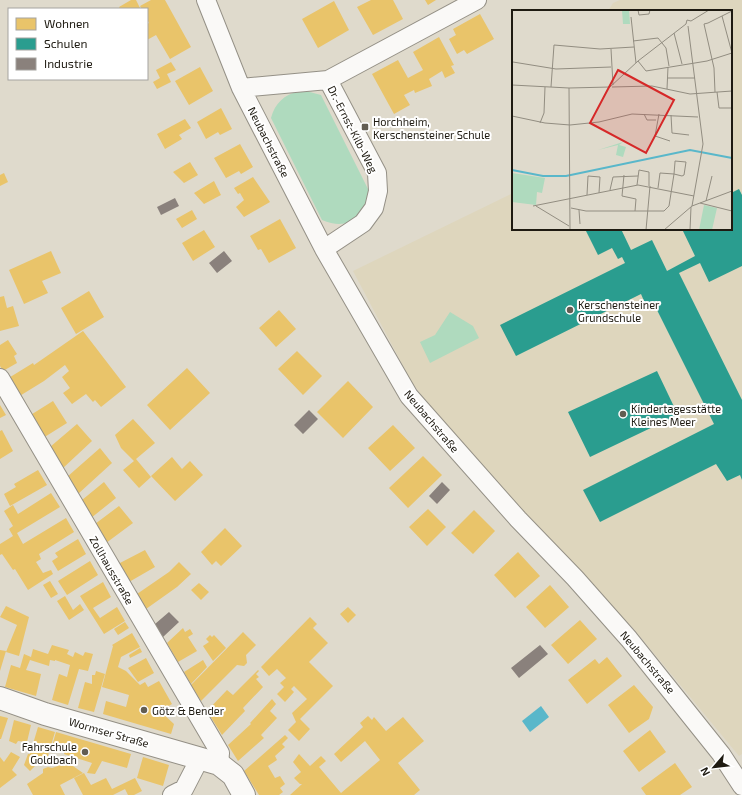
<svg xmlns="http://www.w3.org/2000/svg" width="742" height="795" font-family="'Exo 2',sans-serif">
  <rect width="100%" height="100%" fill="#dfdacc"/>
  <path fill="#ded6bd" d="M620,0h122v754l-3,2 -106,-128 -166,-171 -56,-76 -58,-110 160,-78v36h218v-218h-123l5,-8z"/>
  <path fill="#afdabe" d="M299,91h7l15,4 50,100c-10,23 -23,36 -49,25l-51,-102c4,-15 13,-23 28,-27z
    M450,312l23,14 6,12 -49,25 -10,-21 15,-7z"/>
  <path fill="#59b7ca" d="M541,706l8,11 -19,15 -8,-11z"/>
  <path fill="#e9c46a" d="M131,0h5l4,8 -20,1 -1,-2z
    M151,0h14l26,47 -21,12 -14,-24 -9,5v-16l2,-1 -2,-4v-10h-5l-2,-3z
    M371,0h22l10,19 -30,16 -16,-28z
    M425,0h11l-8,5z
    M334,1l15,29 -31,18 -16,-29z
    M480,14l14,25 -27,15 -3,-4 -7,4 -8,-15 7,-4 -3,-6z
    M439,37l15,28 -3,1 4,7 -10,5 -3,-7 -13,8 3,7 -17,7 -1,-3 -10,5 6,10 -16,9 -22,-40 26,-14 10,18 15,-8 -10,-18z
    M171,62l5,8 -9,4 4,8 -14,7 -4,-7 7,-4 -4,-8z
    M200,67l13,24 -24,14 -14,-24z
    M221,108l11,21 -12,6 -2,-3 -12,7 -9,-17z
    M185,119l6,9 -12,7 3,4 -17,10 -8,-15z
    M240,144l13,23 -12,7 -2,-3 -13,7 -12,-20z
    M190,162l8,13 -14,8 -11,-11z
    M4,173l4,9 -8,4v-11z
    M253,177l17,25 -26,15 -8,-10 8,-7 -4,-7 -2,1 -4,-6z
    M214,181l7,14 -17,9 -10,-11z
    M192,210l5,9 -15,9 -6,-9z
    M280,219l16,29 -27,15 -8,-14 -3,1 -8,-14z
    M204,230l11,17 -22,14 -11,-18z
    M51,251l10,22 -19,8 6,12 -24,11 -15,-34z
    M89,291l15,26 -28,17 -15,-26z
    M4,296l3,12 6,-2 6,20 -19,5v-34z
    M279,310l17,19 -20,18 -17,-19z
    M83,331l43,56 -25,20 -6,-7 -2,2 -7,-8 -14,10 -9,-11 7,-5 -8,-11 7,-6 -4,-6 -21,16 -26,16 -11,-18 26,-16 1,2z
    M8,340l9,14 -3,2 3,7 -14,8 -3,-5v-21z
    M297,351l25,25 -19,19 -25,-26z
    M187,368l23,25 -40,37 -23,-25z
    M348,381l25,26 -30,31 -26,-26z
    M53,401l14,22 -24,15 -14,-22z
    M0,405l6,10 -6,3z
    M133,419l22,24 -19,16 15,18 -12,11 -16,-18 11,-9 -13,-13 -6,-13z
    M77,424l15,17 -30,28 -12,-22z
    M393,425l22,23 -25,23 -22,-23z
    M2,430l11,21 -13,8v-28z
    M100,448l12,15 -34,31 -11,-17z
    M423,456l19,19 -34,33 -19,-20z
    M172,457l10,12 8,-8 13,14 -28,26 -24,-25z
    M38,470l9,15 -37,21 -6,-12 12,-7 -2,-3z
    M104,482l12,16 -25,20 -9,-18z
    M51,493l9,14 -43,26 6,11 43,-26 8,14 -35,22 2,5 -5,3 7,11 8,-3 2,4 -25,16 -13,-21 -2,1 -11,-16 -2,1v-11l13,-8 -4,-7 4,-3 -9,-15 9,-6 5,9z
    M119,506l14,17 -27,20 -11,-19z
    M428,509l18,18 -19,19 -18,-19z
    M474,510l21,21 -22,23 -22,-21z
    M225,528l17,18 -21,20 -5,-5 -4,4 -11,-13z
    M78,539l8,15 -28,17 -6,-10 6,-4 -3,-4z
    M145,550l10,17 -26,15 -11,-18z
    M518,552l22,24 -25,22 -21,-23z
    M90,561l8,14 -31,20 -9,-14z
    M179,562l12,12 -14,13 -31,22 -9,-15 32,-22z
    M50,581l8,13 -7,4 -8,-13z
    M103,582l8,15 -18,11 7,10 17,-11 8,14 -21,13 -24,-38z
    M199,583l10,9 -8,8 -10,-10z
    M550,585l19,22 -24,21 -19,-21z
    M65,596l8,14 7,-6 4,6 -15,10 -12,-19z
    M6,606l23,11 -10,39 -13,-4 11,-27 -17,-8z
    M348,607l8,8 -8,8 -8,-9z
    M310,617l7,7 -4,4 15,15 -19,19 24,24 -33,33 10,10 -11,12 -11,-11 8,-8 -4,-9 15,-14 -13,-13 -3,3 3,3 -9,10 -8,-8 7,-7 -4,-4 6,-5 -9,-9 -8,7 -8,-9z
    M580,620l17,19 -29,25 -17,-19z
    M125,622l4,6 -11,7 -4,-6z
    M183,628l2,4 5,-3 3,5 -5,3 9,14 -19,11 -11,-19z
    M243,632l13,13 -10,10 1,8 -3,3 -7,-1 -36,36 -10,-16z
    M132,633l8,14 -19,10 -3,10 8,4 14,14 5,-3 3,5 11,-6 13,23 -12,7 14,13 -3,10 -68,-20 3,-13 20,6 3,-12 -27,-8 11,-41 -1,-1z
    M210,635l2,2 2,-2 12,13 -13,13 -10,-15 6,-4 -3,-3z
    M52,645l17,5 -2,4 6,3 2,-5 8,4 2,-4 8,2 -5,17 -9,-2 -11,36 -16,-5 7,-26 8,3 3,-12 -15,-5v1l-5,-1 -1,6 -19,-6 -4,10 15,4 -5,22 -31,-9 6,-22 9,3 4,-14 7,3 2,-8 15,5z
    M140,648l2,4 -12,6 -1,-3z
    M0,650l6,1 -6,20z
    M607,657l15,19 -35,28 -19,-24 27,-21 4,5z
    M146,658l8,15 -16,9 -10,-14z
    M203,660l4,7 -16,17 -7,-12z
    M258,670l1,1 -3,3 3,3 -3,2 7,8 -20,21 2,3 -23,24 -15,-24 20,-21 6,5z
    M96,671l9,3 -11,38 -16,-4 7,-26 7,2v-9h3z
    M634,685l19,22 -4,12 -20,14 -21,-28z
    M272,699l4,5 -6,7 7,7 -16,17 3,3 -26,23 -10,-16 23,-21 -1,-1z
    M0,716l8,2 -7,21h-1z
    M368,716l4,4 2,-3 12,14 17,-14 21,24 -26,22 22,27 -6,5h-124l12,-11h-2l-6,-6 7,-6 -8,-10 6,-8 11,12 11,-10 5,5 -7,6 22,26 39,-33 -15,-19 -24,21 -7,-8 29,-27 -3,-4z
    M14,720l17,5 -4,17 -9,-1 -2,3 -7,-3z
    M38,727l17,5 -8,27 -9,-2 -3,9 -5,5 -6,-6 4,-11h2z
    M650,730l16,22 -27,20 -16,-21z
    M56,732l75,22 -4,14 -25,-7 -7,13 -8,-1 5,-10 -28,-9 1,-4 -13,-4z
    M285,735l3,3 -6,6 3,3 -10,9 2,4 -9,6 7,12 5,-2 5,8 -5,4 3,4 -4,3h-20l-15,-24z
    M11,752l9,5 -8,13 5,5 -17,13v-31l4,5z
    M143,757l26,8 -6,21 -26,-8z
    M63,759l20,14 -23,12 5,10h-32l-6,-11 16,-11v-4l5,-2 4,1 6,-2z
    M675,763l17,24 -12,8h-34l-5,-7z
    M84,773l7,12 15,-7 6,11 23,-11 7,13 -8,4h-6l-3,-6 -12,6h-30l-9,-17z"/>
  <path fill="#2a9d8f" d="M739,189l3,6v71l-33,16 -9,-19 -21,10 63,127v80l-2,-5 -13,6 -11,-17 -116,58 -17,-32 131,-66 -60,-120 -7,4 -6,-14 -125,62 -16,-31 125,-62 -3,-6 -4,2 -6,-11 -14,7 -13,-26h36l10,21 21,-10 15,31 28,-15 -13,-27h49v-36z
    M657,371l21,44 -88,42 -22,-45z"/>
  <path fill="#8a817c" d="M175,198l4,8 -18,9 -4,-8z
    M224,251l8,10 -15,12 -8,-10z
    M309,410l9,9 -15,15 -9,-9z
    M442,482l8,8 -13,14 -8,-8z
    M169,612l10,10 -16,15 -8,-13z
    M540,645l8,9 -29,24 -8,-10z"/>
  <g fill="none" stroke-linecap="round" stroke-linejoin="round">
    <defs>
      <path id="minor" d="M206,0l35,88 83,161 85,147 109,123 57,59 54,61 92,115 21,32
        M241,88l87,-8 149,-80
        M324,249l39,-26 11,-15 4,-17 -1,-18 -49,-93
        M0,378l220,375 -1,11
        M172,795l12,-6 16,-31"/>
      <path id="secondary" d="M0,698l45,16 174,50 14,11 11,20"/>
    </defs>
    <use href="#minor" stroke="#949086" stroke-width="20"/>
    <use href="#secondary" stroke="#949086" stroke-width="24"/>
    <use href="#minor" stroke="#faf9f7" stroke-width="18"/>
    <use href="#secondary" stroke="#faf9f7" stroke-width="22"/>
  </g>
  <g fill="#625d52" stroke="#fff" stroke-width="1.5">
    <rect x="361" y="123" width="8" height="8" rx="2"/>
    <circle cx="570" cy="310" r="4"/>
    <circle cx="623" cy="414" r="4"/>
    <circle cx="144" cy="710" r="4"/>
    <circle cx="85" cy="752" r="4"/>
  </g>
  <g text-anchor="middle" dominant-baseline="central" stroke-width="4" stroke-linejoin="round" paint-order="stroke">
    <g font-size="11" fill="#1e1a11" stroke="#fff" text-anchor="start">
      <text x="373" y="121">Horchheim,<tspan x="373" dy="13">Kerschensteiner Schule</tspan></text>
      <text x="578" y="304">Kerschensteiner<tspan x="578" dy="13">Grundschule</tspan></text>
      <text x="631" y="408">Kindertagesstätte<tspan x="631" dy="13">Kleines Meer</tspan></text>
      <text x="152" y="710">Götz &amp; Bender</text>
      <text x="77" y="746" text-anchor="end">Fahrschule<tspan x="77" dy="13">Goldbach</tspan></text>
    </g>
    <g font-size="11" fill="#1e1a11" stroke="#fff">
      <text transform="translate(353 129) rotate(63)">Dr.-Ernst-Kilb-Weg</text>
      <text transform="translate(269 142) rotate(63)">Neubachstraße</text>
      <text transform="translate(432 421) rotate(50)">Neubachstraße</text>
      <text transform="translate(112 570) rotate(60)">Zollhausstraße</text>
      <text transform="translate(648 662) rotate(50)">Neubachstraße</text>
      <text transform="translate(109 732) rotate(16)">Wormser Straße</text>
    </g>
  </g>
  <g transform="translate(512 10)">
    <rect width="220" height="220" fill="#dfdacc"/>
    <path d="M110,0h7l1,14h-7zM111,132l-4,3 7,2 -3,10 -7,-2 2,-10 -20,5zM0,163l33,5 -3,15 -5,-1 -1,13 -24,-3zM192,195l13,3 -5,22h-13z" fill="#afdabe"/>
    <path fill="none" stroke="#59b7ca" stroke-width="2" d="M0,160l31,6h23l124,-26 42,8"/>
    <path fill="none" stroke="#928d81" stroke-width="1" d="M126,0l1,5 10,-1 1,-4M210,6l10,37M119,7l5,46M196,13l-4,1 10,44 1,24M196,13l24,-12M176,16l15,118 -11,62M162,23l8,31M121,31l25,-3 8,10 3,18M99,39l2,36M126,51l8,10 61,-10 25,-8M1,52l43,7 55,-2M156,68h27M0,75l57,3 41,-1 28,-26 48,-37 1,-4 4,1 18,-11M39,77l3,-42 46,4 34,-2M100,77l40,-1 38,8 42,-3M57,78l1,142M155,79l1,-22M205,82l2,16h13M132,104l3,6h9M147,104l-4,22 15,5M159,105l1,18 17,2M0,106l33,7 25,2 29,-3 33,-8 66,3M28,113l4,-10 1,-26M112,165l-2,21 14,3 -1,12M125,175l2,-15 10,2v14M98,180l3,-13 25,-1M75,185l1,-19 12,1 -1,16M194,191l6,-25M188,193l32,8M21,196l105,-21 56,11M24,196l33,20M59,198l15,3h78l5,-5 5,-32 1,-12v-1l11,1 -2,13 -2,1 -8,-2 -14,-1 -2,15M67,200l1,14M67,220h17M134,220l4,-44M152,220l28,-24 40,-15M178,220l1,-23"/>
    <path fill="#d62828" fill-opacity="0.15" stroke="#d62828" stroke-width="2" d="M106,60l56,30 -28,53 -56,-30z"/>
    <rect width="220" height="220" fill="none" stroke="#1e1a11" stroke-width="2"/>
  </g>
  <rect x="8" y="8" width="140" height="72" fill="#ffffff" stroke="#a5a3a0"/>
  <rect x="16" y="18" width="20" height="12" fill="#e9c46a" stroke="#a5a3a0"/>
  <text x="44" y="28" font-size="12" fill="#1e1a11">Wohnen</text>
  <rect x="16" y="38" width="20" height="12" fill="#2a9d8f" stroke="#a5a3a0"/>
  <text x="44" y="48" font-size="12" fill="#1e1a11">Schulen</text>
  <rect x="16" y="58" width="20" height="12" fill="#8a817c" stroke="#a5a3a0"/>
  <text x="44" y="68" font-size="12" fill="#1e1a11">Industrie</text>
  <g transform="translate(714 767) rotate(242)" stroke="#ffffff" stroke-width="3" paint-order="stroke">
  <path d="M0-3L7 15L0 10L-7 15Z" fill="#1e1a11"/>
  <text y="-6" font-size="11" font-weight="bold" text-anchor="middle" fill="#1e1a11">N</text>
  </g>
</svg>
